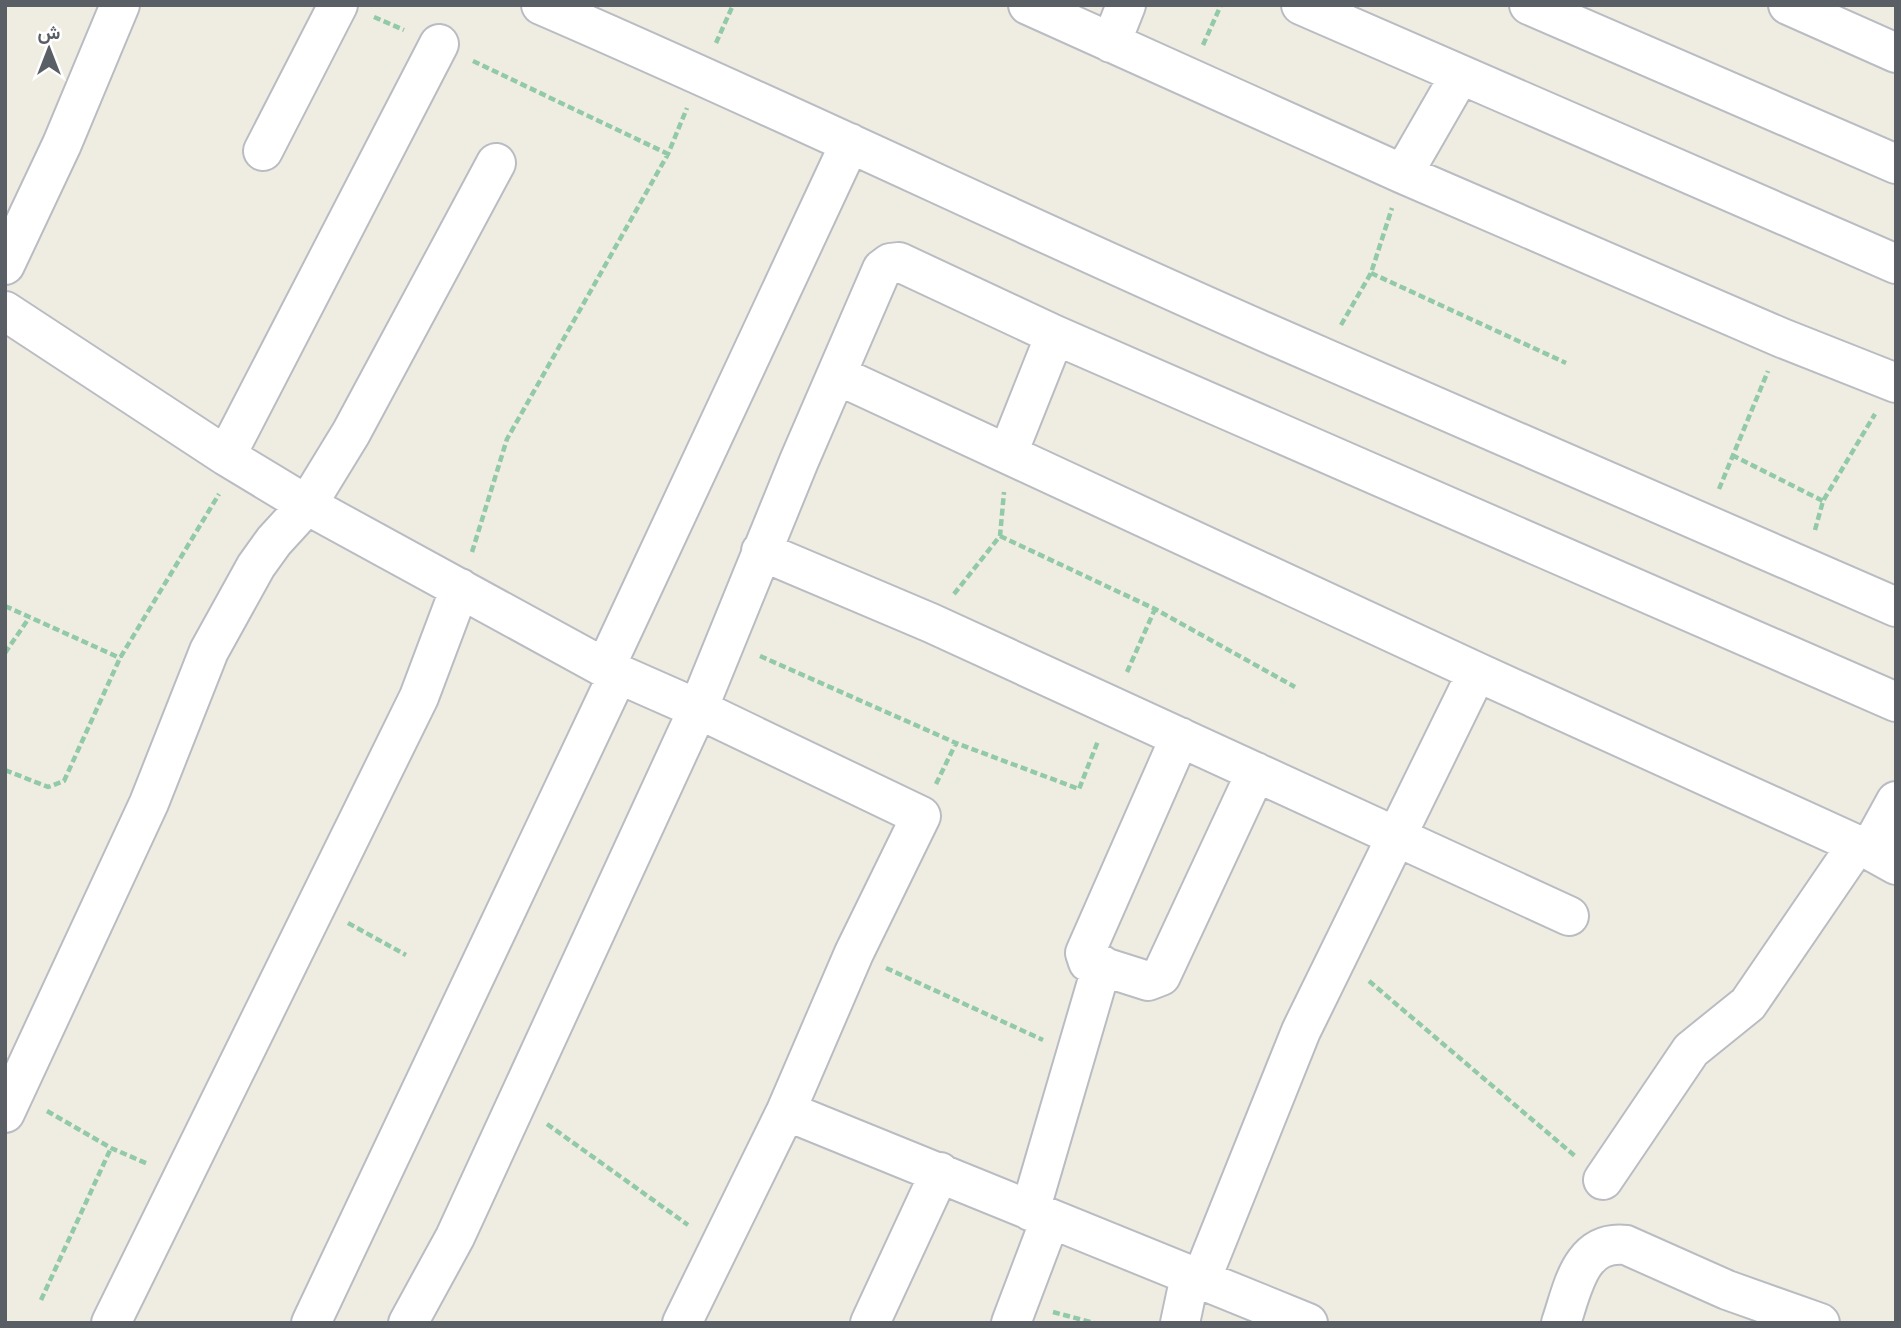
<svg xmlns="http://www.w3.org/2000/svg" width="1901" height="1328" font-family="'Open Sans',Vazirmatn,sans-serif">
  <rect width="100%" height="100%" fill="#efede2"/>
  <g fill="none" stroke-linecap="round" stroke-linejoin="round">
    <defs>
      <path id="minor" d="M541,5c262,113 519,239 781,352 191,83 383,165 574,250
        M1028,5l375,169 379,164 114,45
        M1301,5l595,259
        M1529,5l367,159
        M1788,5l108,48
        M1111,43l15,-38
        M263,151l75,-146
        M1403,174l57,-99
        M5,265l57,-121 58,-139
        M5,311l221,145 81,49 298,163 93,41 223,107 -67,137 -68,158 -104,212
        M837,375l640,297 392,178 27,15
        M1008,453l47,-118
        M226,456l213,-412
        M761,551l170,72 638,293
        M605,668l245,-525
        M1180,737l-95,216 3,9 60,19 13,-5 95,-204
        M1869,850l27,-49
        M786,1111l522,212
        M5,1113l144,-310 60,-152 47,-85 18,-25 33,-36 44,-72 145,-270
        M1603,1180l88,-130 57,-46 108,-158
        M1030,1211l72,-246
        M1201,1280l100,-249 176,-359
        M111,1323l308,-626 41,-109
        M311,1323l307,-649
        M408,1323l47,-86 243,-528 101,-248 83,-192 8,-6 9,-1 156,73 841,367
        M870,1323l70,-151
        M1011,1323l39,-103
        M1180,1323l10,-47
        M1561,1323c12,-35 19,-83 65,-78l101,45 93,33"/>
    </defs>
    <use href="#minor" stroke="#babcc3" stroke-width="42"/>
    <path stroke="#92c9a7" stroke-width="4.5" stroke-dasharray="7 3.5" stroke-linecap="butt" d="M374,17l30,13
      M716,43l17,-38
      M1203,45l18,-40
      M473,61l195,93
      M1371,273l195,90
      M1341,325l30,-52 21,-65
      M1732,455l91,46
      M1719,489l49,-118
      M1815,530l8,-29 52,-87
      M1000,536l155,73 140,78
      M472,552l35,-113 161,-285 19,-46
      M954,594l46,-58 4,-44
      M5,606l115,52
      M5,653l24,-35
      M760,656l196,87 123,46 19,-48
      M1127,672l28,-63
      M5,770l43,17 16,-6 56,-123 99,-164
      M936,784l20,-41
      M348,923l58,32
      M886,968l157,72
      M1369,981l206,175
      M47,1111l64,37 37,16
      M547,1124l141,101
      M41,1300l70,-152
      M1053,1312l41,11"/>
    <use href="#minor" stroke="#fff" stroke-width="38"/>
  </g>
  <rect width="1901" height="1328" fill="none" stroke="#5a5e65" stroke-width="14"/>
  <g transform="translate(49 49)" stroke="#ffffff" stroke-width="5" paint-order="stroke">
  <path d="M0-5L12 26L0 18L-12 26Z" fill="#5a5e65"/>
  <text y="-10" font-size="19" font-weight="bold" text-anchor="middle" fill="#5a5e65">ش</text>
  </g>
</svg>
